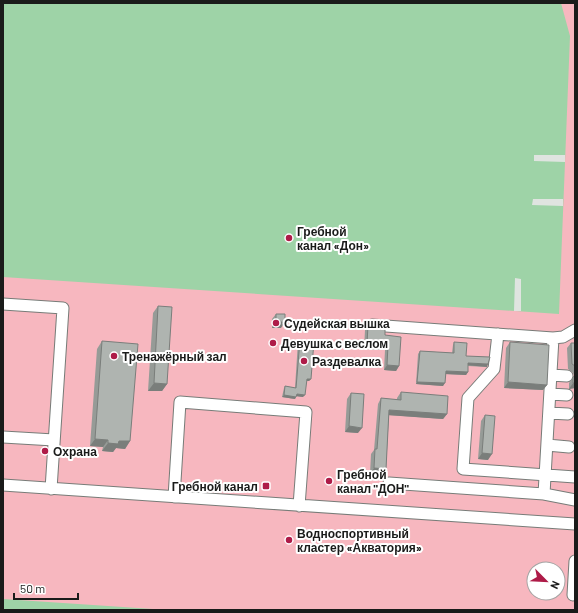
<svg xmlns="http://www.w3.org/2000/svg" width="578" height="613" font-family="Barlow,sans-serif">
  <rect width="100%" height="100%" fill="#dfe4e0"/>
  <path fill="#f7b7bf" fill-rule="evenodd" d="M3,3h572v607h-572zM534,569h24v24h-24z"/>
  <path fill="#9ed3a7" d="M3,3h558l9,33 -11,278 -556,-37z
    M3,599l165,11h-165z"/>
  <path fill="#dfe4e0" d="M534,155h31v7l-31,-1z
    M533,199h30v7l-31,-1z
    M515,278l6,1v32h-7z"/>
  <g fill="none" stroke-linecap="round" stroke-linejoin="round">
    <defs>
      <path id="minor" d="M3,304l60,4 -12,181
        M372,325l181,13 10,-1 12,-7
        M498,334l-4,35 -26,29 -5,71 112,8
        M551,375l16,1
        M550,394l17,1
        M549,413l19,1
        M3,437l51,3
        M547,445l22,2
        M389,483l155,11 31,6
        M3,485l572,39
        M544,494l9,-156
        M174,497l6,-95 126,10 -7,94
        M573,595l2,-34"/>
    </defs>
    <use href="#minor" stroke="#777c78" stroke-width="13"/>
    <use href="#minor" stroke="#fff" stroke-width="11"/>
  </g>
  <path fill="#969b97" d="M158,306l9,78 -5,7h-14l5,-78z
    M276,314l5,14h-9v-9z
    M368,325l17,10 14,31 -3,5 -12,-1 1,-20 -21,-1 1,-19z
    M300,340l11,39 -2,2h-3l-3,16 -7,-1 -1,3 -13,-2 2,-9 1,-2 10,2 3,-47z
    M102,341l28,100 -5,8 -9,-1 -3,4 -11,-1 1,-4 -13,-1 7,-97z
    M454,342l12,14 21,11 -19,-1v6l-2,3 -20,-1 -3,12 -27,-2 2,-30 2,-3 32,2 1,-8z
    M510,342l37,43 -4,5 -39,-2 2,-40z
    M571,343h4v45l-6,1v-6l5,-7 -1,-3 -5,-4 -1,-21z
    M401,392l46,22 -4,5 -54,-4 -3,54 -4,5h-12l1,-20 3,-4 4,-46 3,-6 16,2v-2z
    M351,393l7,40 -13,-1 2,-33z
    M485,415l3,45 -10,-1 3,-38z"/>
  <path fill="#7a7e7b" d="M276,322h9l-4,6h-9z
    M367,344l21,1 -3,5 -21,-1z
    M468,363l20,1 -1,3 -21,-2z
    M387,365l12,1 -3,5 -12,-1z
    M446,371l22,1 -2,3 -22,-1z
    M307,379h4l-2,2h-4z
    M417,382l28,1 -2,3 -27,-2z
    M508,382l39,3 -4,5 -39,-2z
    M154,383l13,1 -5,7h-14z
    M573,383h2v5l-6,1z
    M297,394l8,1 -2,2 -8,-1z
    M284,395l12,2 -1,2 -13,-2z
    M389,410l58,4 -4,5 -57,-4z
    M349,426l13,2 -4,5 -13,-1z
    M95,439l13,1 -5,7 -13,-1z
    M119,441h11l-5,8 -9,-1 -3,4 -11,-1 6,-8z
    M482,453l10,1 -4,6 -10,-1z
    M374,468l12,1 -4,5h-12z"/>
  <path fill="#afb4b0" stroke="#7a7e7b" d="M158,306l14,1 -5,77 -13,-1z
    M276,314h9v8h-9z
    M368,325l7,2 10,1v7l16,2 -2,29 -12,-1 1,-20 -21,-1z
    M300,340l14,1 -3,38h-4l-2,16 -8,-1 -1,3 -12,-2 1,-9 11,2z
    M102,341l36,3 -8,97h-11l-1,3 -10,-1v-3l-13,-1z
    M454,342l13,1 -1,13 24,1 -2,7 -20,-1v9l-22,-1 -1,12 -28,-1 3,-31 34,2z
    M510,342l39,3 -2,40 -39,-3z
    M571,343h4v23l-3,-2z
    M575,376v7h-2v-6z
    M401,392l47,4 -1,18 -58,-4 -3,59 -12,-1 1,-19h2l4,-51 20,2z
    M351,393l13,1 -2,34 -13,-2z
    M485,415l10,1 -3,38 -10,-1z"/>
  <g fill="#ae1b48" stroke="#fff" stroke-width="1.5">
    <circle cx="289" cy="238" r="4"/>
    <circle cx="276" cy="323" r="4"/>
    <circle cx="273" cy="343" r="4"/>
    <circle cx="114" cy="356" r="4"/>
    <circle cx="304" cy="361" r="4"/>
    <circle cx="45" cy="451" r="4"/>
    <circle cx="329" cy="481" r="4"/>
    <rect x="262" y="482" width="8" height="8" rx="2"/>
    <circle cx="289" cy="540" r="4"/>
  </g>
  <g text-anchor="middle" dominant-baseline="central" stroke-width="4" stroke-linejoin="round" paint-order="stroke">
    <g font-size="12" font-weight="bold" fill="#1a1b1a" stroke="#fff" text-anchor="start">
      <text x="297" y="231">Гребной<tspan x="297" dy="14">канал «Дон»</tspan></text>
      <text x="284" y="323">Судейская вышка</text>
      <text x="281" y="343">Девушка с веслом</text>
      <text x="122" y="356">Тренажёрный зал</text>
      <text x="312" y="361">Раздевалка</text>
      <text x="53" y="451">Охрана</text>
      <text x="337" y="474">Гребной<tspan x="337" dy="14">канал "ДОН"</tspan></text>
      <text x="258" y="486" text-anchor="end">Гребной канал</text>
      <text x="297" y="533">Водноспортивный<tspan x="297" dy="14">кластер «Акватория»</tspan></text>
    </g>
  </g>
  <rect width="578" height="613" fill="none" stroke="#1a1b1a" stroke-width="8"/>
  <g transform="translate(546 581) rotate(114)"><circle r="19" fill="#ffffff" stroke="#a3a4a3"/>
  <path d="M0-3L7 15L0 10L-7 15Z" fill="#ae1b48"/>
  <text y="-6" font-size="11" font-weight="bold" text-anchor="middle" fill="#1a1b1a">N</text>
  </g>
  <path d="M14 593v6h64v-6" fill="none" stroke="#1a1b1a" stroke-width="2"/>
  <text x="20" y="593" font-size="12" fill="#1a1b1a" stroke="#ffffff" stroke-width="3" paint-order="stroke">50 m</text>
</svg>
